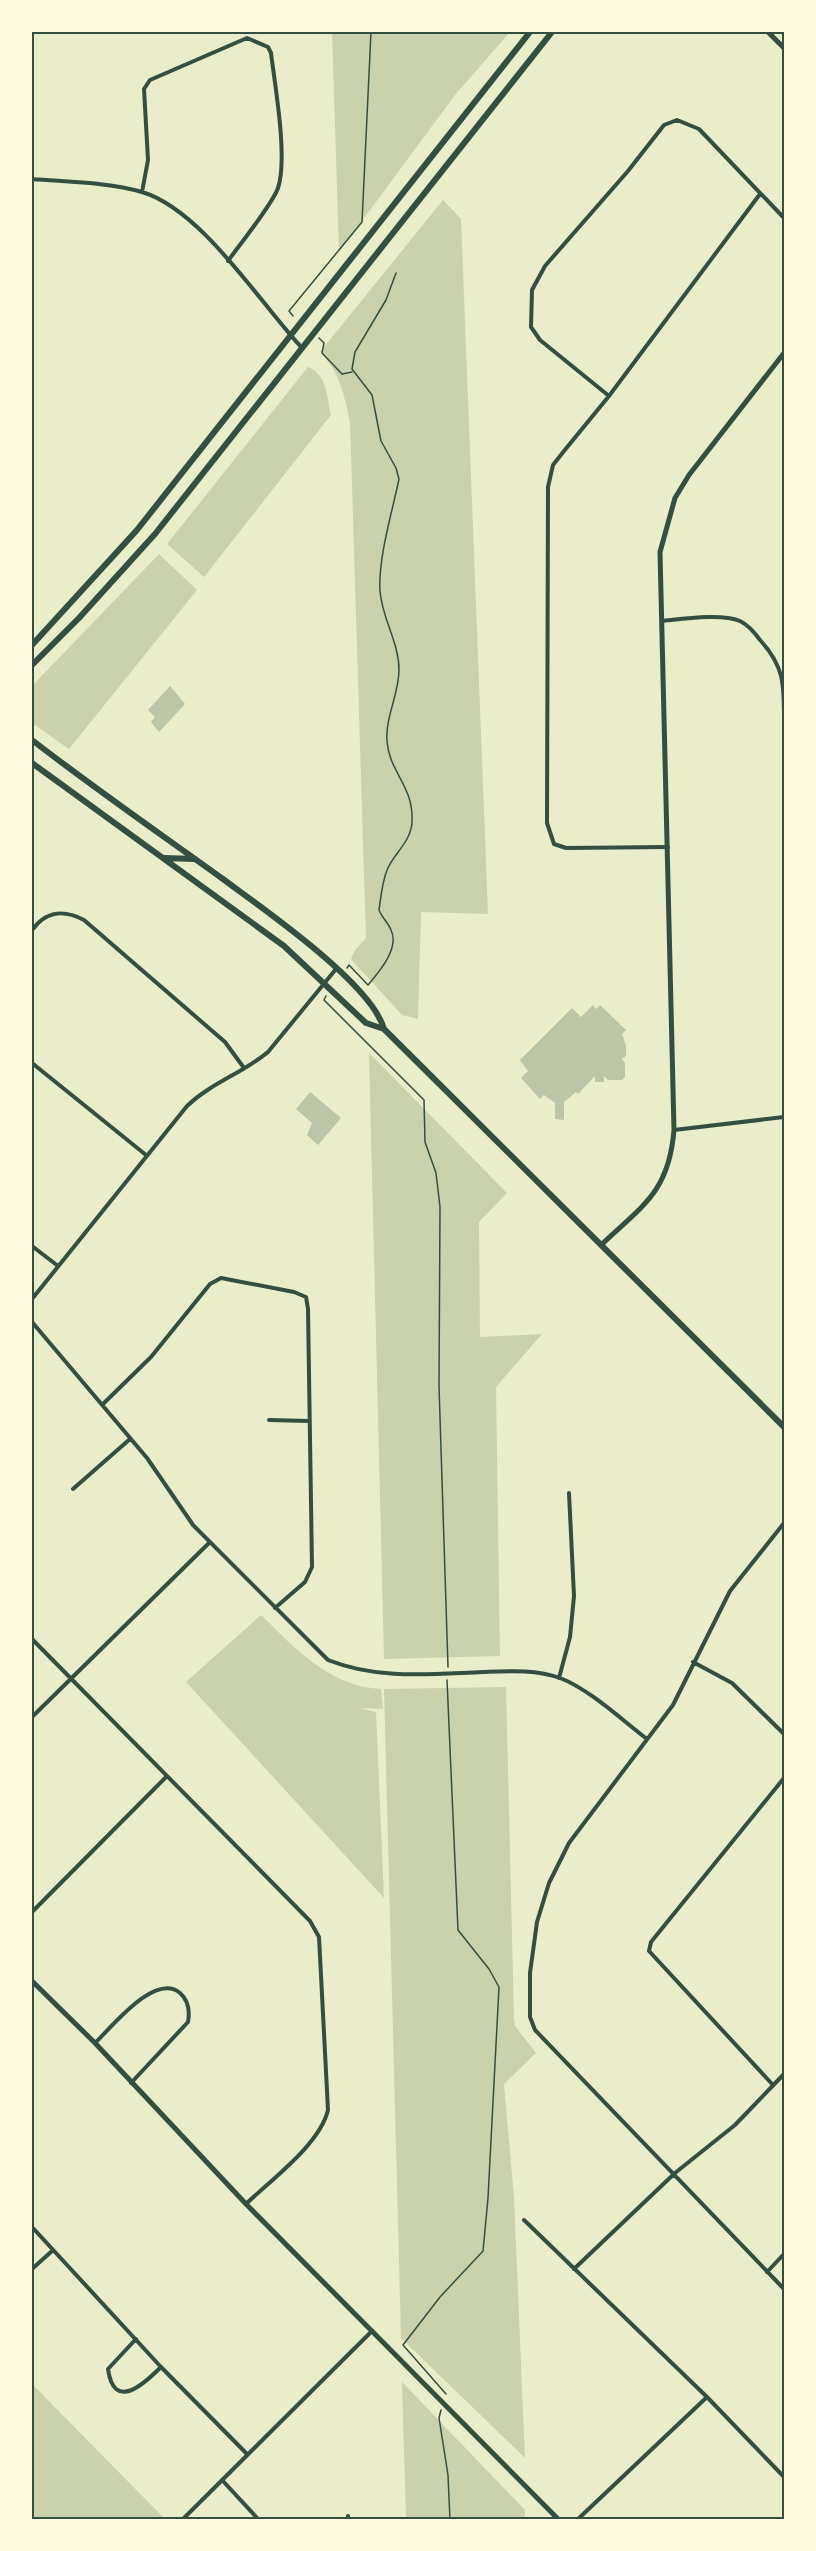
<svg xmlns="http://www.w3.org/2000/svg" width="816" height="2551" font-family="'PT Sans',sans-serif">
  <rect width="100%" height="100%" fill="#e9edc9"/>
  <path fill="#cad2ad" d="M332,32h178l-55,63 -116,157z
    M443,200l18,19 27,695 -67,-2 -3,107 -16,-4 -51,-56 4,-9 11,-12 -16,-516c-6,-27 -10,-50 -30,-70z
    M308,367c19,7 19,30 23,48l-127,162 -37,-33z
    M159,554l38,36 -128,159 -37,-26v-37z
    M369,1053l138,140 -28,29 1,115 62,-3 -46,53 4,269 -116,3z
    M261,1615c36,35 68,71 120,74l2,20 -24,-1 17,4 8,186 -198,-216z
    M506,1687l8,332 1,7 21,27 -32,31 10,114 11,260 -124,-120 -17,-649z
    M402,2382l123,128v9h-119z
    M32,2384l133,135h-133z"/>
  <path fill="#bcc5a7" d="M170,686l15,18 -26,28 -8,-10 4,-5 -7,-7z
    M593,1005l3,4 4,-4 26,25 -4,4 4,12v10l-4,3 3,4v14l-3,3h-14l-4,-4v6h-9v-6l-17,18 -2,-2 -12,10v18l-9,-1v-16l-11,-8 -4,4 -19,-21 7,-7 -8,-11 52,-52 9,9z
    M310,1092l31,26 -23,27 -11,-10 5,-12 -16,-14z"/>
  <g fill="none" stroke-linecap="round" stroke-linejoin="round">
    <path stroke="#344e41" stroke-width="1.5" d="M293,316l-4,-5 73,-89 9,-190
      M319,338l5,5 -2,10 20,21 10,-2
      M347,968l2,-3 19,20c11,-13 32,-37 23,-55 -3,-8 -9,-12 -12,-20 2,-14 3,-27 8,-40 7,-17 24,-28 25,-48 2,-36 -23,-50 -25,-81 -2,-23 12,-47 12,-71 0,-28 -17,-51 -19,-79 -2,-33 12,-78 19,-112l-3,-11 -15,-27 -9,-46 -20,-26 3,-17 31,-52 10,-27
      M326,996l-2,4 100,100 1,42 11,31 4,34 -1,179 9,281
      M446,2394l-43,-49 37,-48 43,-46 5,-53 11,-211 -10,-18 -31,-39 -11,-250
      M441,2410l-2,8 9,57 2,45"/>
    <path stroke="#344e41" stroke-width="4" d="M32,179c35,3 75,3 110,13 60,18 117,110 160,156
      M142,192l6,-32 -4,-71 6,-9 97,-42 21,9 3,6c4,33 17,105 7,135 -6,17 -38,56 -50,73
      M609,396l-69,-56 -9,-13 1,-37 13,-24 83,-95 36,-46 13,-5 22,9 85,89
      M662,621c20,-2 59,-8 78,0 8,4 15,12 20,19 25,27 24,46 24,81
      M668,847l-102,1 -12,-4 -7,-21 1,-336 5,-22 11,-14 45,-55 151,-202
      M32,930c14,-19 31,-21 52,-10l141,122 19,26
      M32,1063l114,92
      M674,1130l110,-13
      M32,1246l26,20
      M32,1299l155,-193c24,-23 56,-33 81,-54l68,-83
      M32,1322l115,136 46,67 135,135c50,20 102,14 155,12 25,-1 53,-3 77,6 29,11 62,42 87,61
      M103,1404l48,-47 59,-73 11,-6 73,14 12,5 2,12 4,258 -7,15 -30,26
      M269,1420l40,1
      M73,1489l57,-50
      M784,1523l-54,68 -57,114 -104,138 -20,40 -12,39 -7,51v44l5,13 249,259
      M32,1639l278,282 9,16 9,173c-8,34 -56,69 -82,94
      M693,1662l39,21 52,51
      M559,1678l11,-41 4,-41 -5,-103
      M32,1717l177,-174
      M32,1912l134,-135
      M95,2043c17,-16 60,-71 85,-50 9,8 10,18 8,29l-57,61
      M773,2085l-124,-134 2,-9 133,-164
      M524,2220l183,177 77,80
      M32,2227l129,140 86,87
      M32,2269l20,-18
      M574,2269l101,-96 60,-48 49,-51
      M767,2272l17,-18
      M136,2339l-28,30c6,43 36,15 53,-2
      M222,2480l37,40
      M182,2520l190,-189
      M347,2520l1,-4
      M577,2520l130,-123"/>
    <path stroke="#344e41" stroke-width="5" d="M768,32l16,16
      M601,1245c42,-40 68,-53 73,-115l-14,-578 15,-54 14,-23 95,-122
      M32,1981l63,62 151,161 313,316"/>
    <path stroke="#344e41" stroke-width="6" d="M32,645l105,-115 393,-498
      M32,665l47,-47 76,-84 397,-502
      M32,740c62,48 127,93 191,139 40,30 148,104 161,150
      M32,763l252,183 82,77 18,6 400,398
      M164,858l31,1"/>
  </g>
  <rect width="816" height="2551" fill="none" stroke="#fefae0" stroke-width="66"/>
  <rect x="33" y="33" width="750" height="2485" fill="none" stroke="#344e41" stroke-width="2"/>
</svg>
